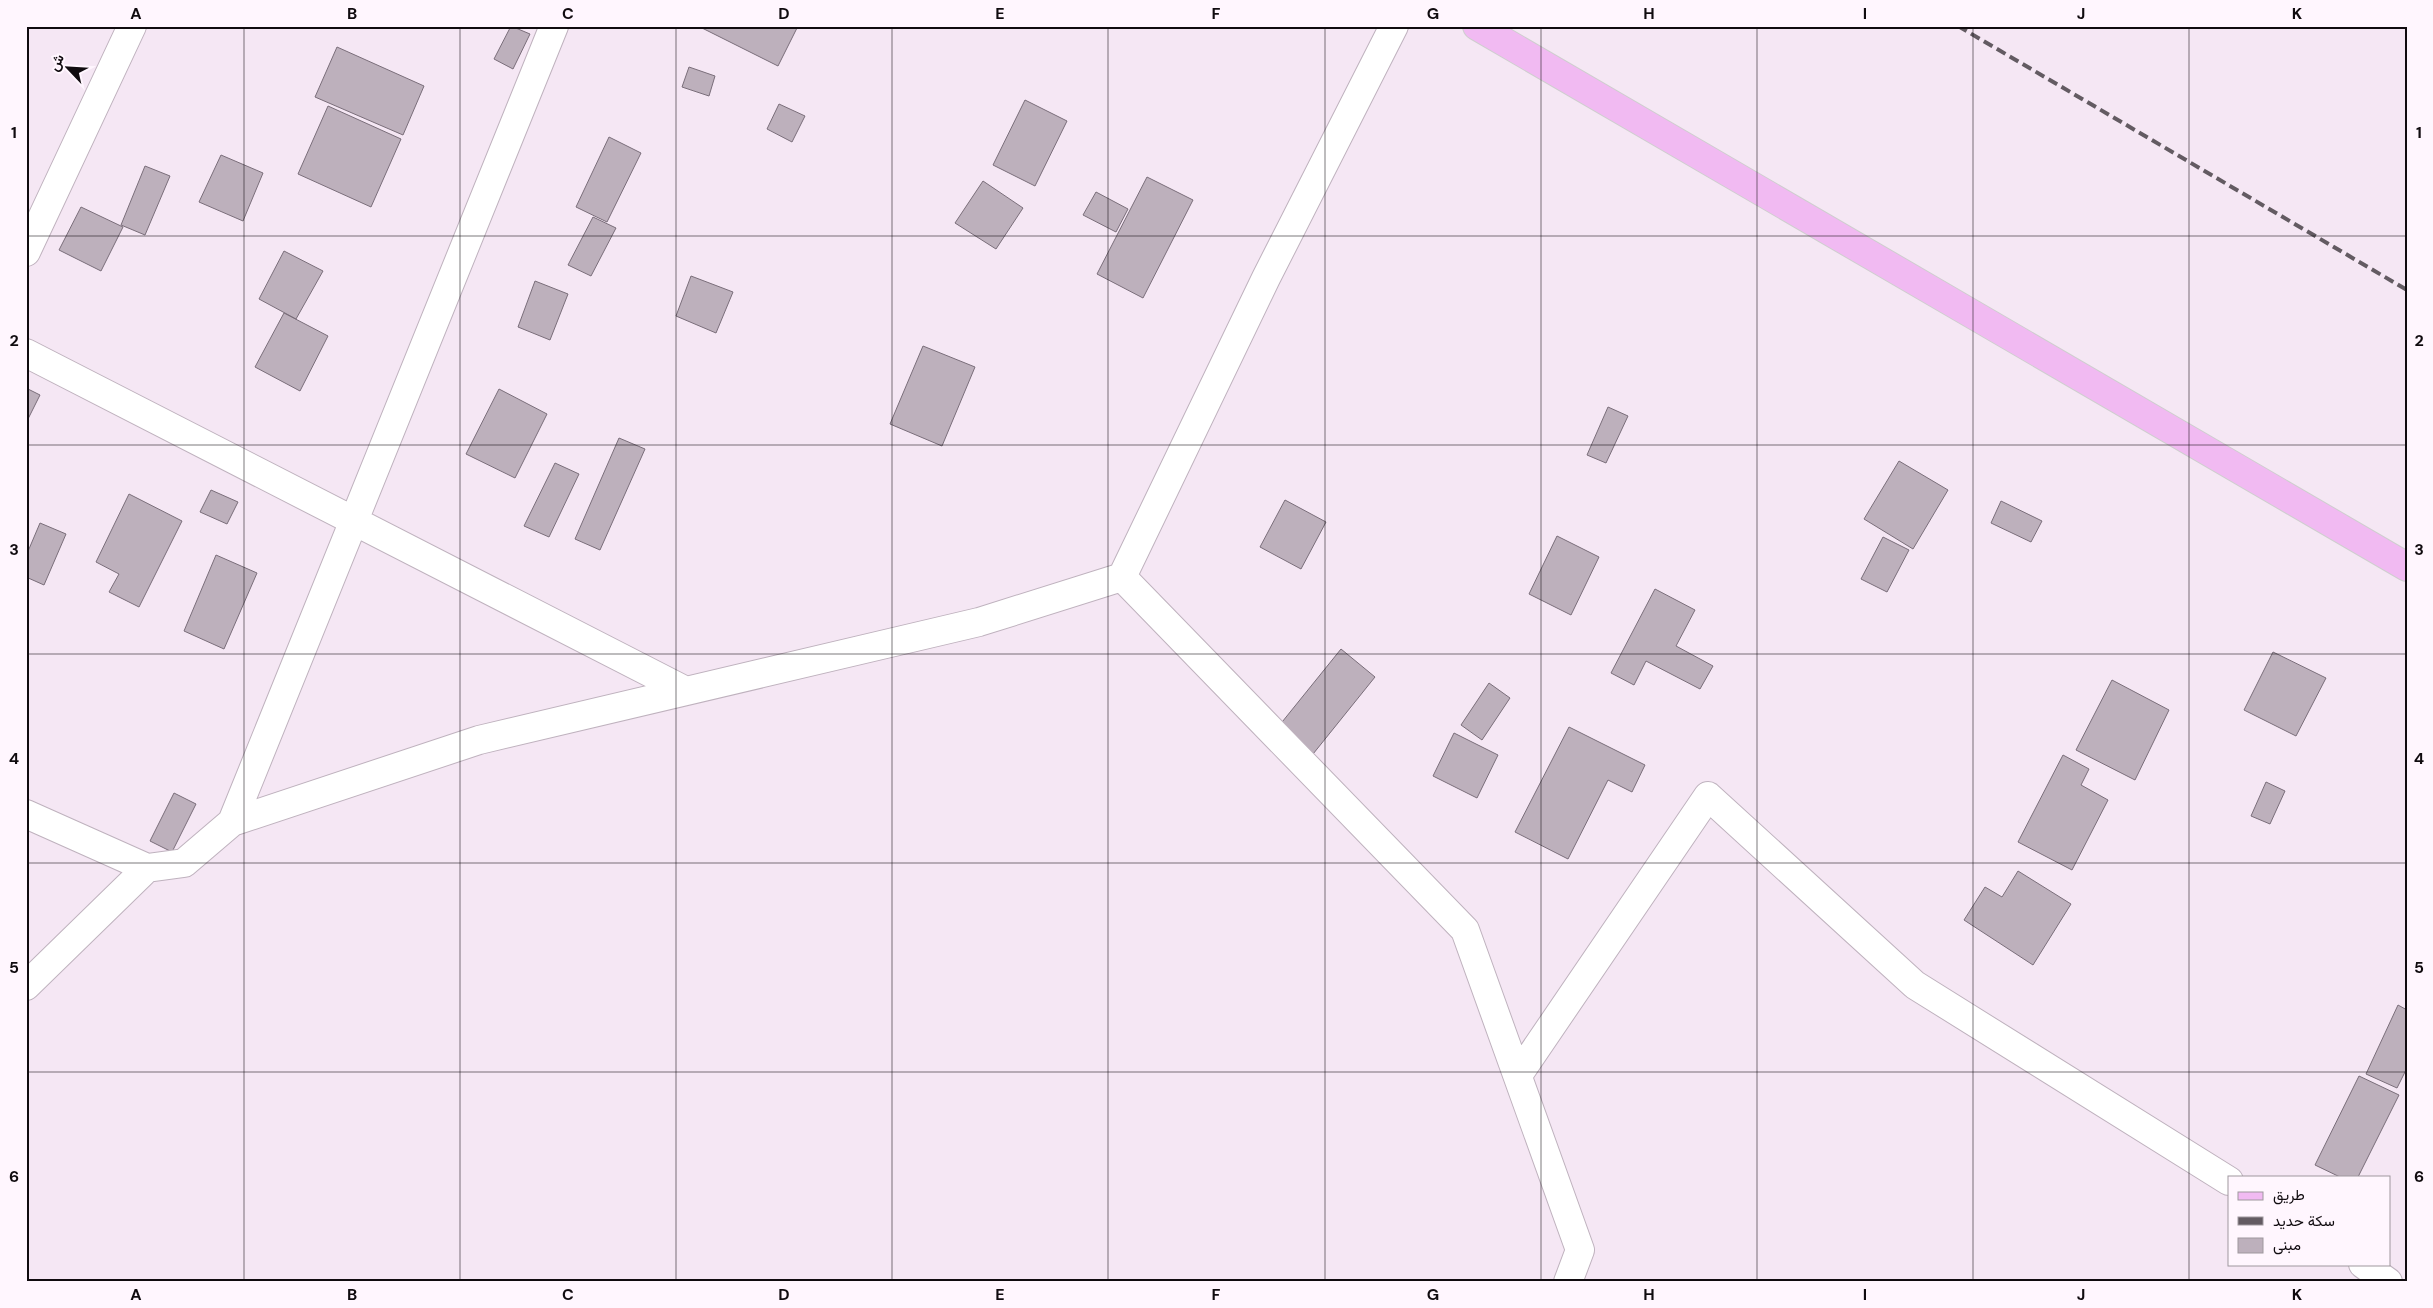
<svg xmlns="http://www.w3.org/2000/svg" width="2433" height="1308" font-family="'DM Sans',Vazirmatn,sans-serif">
  <rect width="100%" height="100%" fill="#f5e7f4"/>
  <path fill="#bdb0bc" stroke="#7a6e7a" d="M511,26l19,8 -17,35 -19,-10z
    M703,26h95l-20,40 -76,-38z
    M337,47l87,39 -21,49 -88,-38z
    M689,67l26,9 -6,20 -27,-9z
    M1025,100l42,21 -32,65 -42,-21z
    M779,104l26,12 -13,26 -25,-13z
    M328,106l73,33 -30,68 -73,-33z
    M609,137l32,16 -34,69 -31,-15z
    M221,155l42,18 -20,48 -44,-19z
    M145,166l25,10 -25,59 -24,-10z
    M1147,177l46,23 -50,98 -46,-24z
    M983,181l40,27 -27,41 -41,-26z
    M1096,192l32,17 -12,23 -33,-17z
    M81,207l42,20 -22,44 -42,-21z
    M593,217l23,11 -25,48 -23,-11z
    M284,251l39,20 -27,48 -37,-20z
    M691,276l42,16 -17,41 -40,-17z
    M535,281l33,13 -18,46 -32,-13z
    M284,313l44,23 -28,55 -45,-24z
    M923,346l52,21 -33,79 -52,-22z
    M26,388l14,7 -14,28z
    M499,389l48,25 -32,64 -49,-24z
    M1608,407l20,9 -22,47 -19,-8z
    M619,438l26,11 -45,101 -25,-11z
    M1899,461l49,29 -35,59 -49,-30z
    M555,463l24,11 -30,63 -25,-11z
    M211,490l27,12 -11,22 -27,-12z
    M129,494l53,27 -43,86 -30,-15 10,-18 -23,-12z
    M1285,500l41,22 -25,47 -41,-22z
    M2001,501l41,20 -11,21 -40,-19z
    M40,523l26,11 -22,51 -18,-8v-21z
    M1557,536l42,21 -28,58 -42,-21z
    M1883,537l26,13 -22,42 -26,-13z
    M216,555l41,18 -33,76 -40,-18z
    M1655,589l40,21 -19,36 37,20 -13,23 -54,-28 -12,24 -23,-12z
    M1341,649l34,28 -66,82 -35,-27z
    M2273,652l53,26 -30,58 -52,-26z
    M2112,680l57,30 -34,70 -59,-30z
    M1489,683l21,15 -28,42 -21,-15z
    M1569,727l76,38 -13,27 -24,-12 -40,79 -53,-27z
    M1454,733l44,22 -21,43 -44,-22z
    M2063,755l26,14 -8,16 27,15 -36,70 -54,-28z
    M2266,782l19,9 -15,33 -19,-8z
    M174,793l22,11 -24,48 -22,-11z
    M2018,871l53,33 -38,61 -69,-45 21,-33 17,10z
    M2398,1005l9,5v58l-10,20 -31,-14z
    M2359,1076l40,19 -41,82h-18l-25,-12z"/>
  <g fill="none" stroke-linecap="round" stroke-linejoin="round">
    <defs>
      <path id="street" d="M26,252l106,-226
        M26,353l660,338
        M1122,577l343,353 115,320 -12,32
        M26,814l121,54
        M232,822l322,-796
        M26,986l121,-118 37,-5 48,-41 247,-82 500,-118 143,-45 144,-299 128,-252
        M1518,1075l190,-279 207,189 314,196
        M2363,1264l25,18"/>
      <path id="primary" d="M1477,26l930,541"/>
    </defs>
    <use href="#street" stroke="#bfb2be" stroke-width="30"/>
    <use href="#primary" stroke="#cfcecf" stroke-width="30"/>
    <use href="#street" stroke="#fff" stroke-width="28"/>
    <use href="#primary" stroke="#f1baf2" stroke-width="28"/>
    <path stroke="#635b62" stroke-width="4" stroke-dasharray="10 5" stroke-linecap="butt" d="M1958,26l449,264"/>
  </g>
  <path fill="none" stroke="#100b0f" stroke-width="1" stroke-opacity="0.55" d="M244,26v1256M460,26v1256M676,26v1256M892,26v1256M1108,26v1256M1325,26v1256M1541,26v1256M1757,26v1256M1973,26v1256M2189,26v1256M26,236h2381M26,445h2381M26,654h2381M26,863h2381M26,1072h2381"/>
  <rect width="2433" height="1308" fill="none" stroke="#fff6fe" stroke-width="55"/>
  <rect x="2228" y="1176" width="162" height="90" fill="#fff6fe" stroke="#9f989e"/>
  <rect x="2238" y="1192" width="25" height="8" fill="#f1baf2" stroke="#9f989e"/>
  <text x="2273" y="1200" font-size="15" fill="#100b0f">طريق</text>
  <rect x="2238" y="1217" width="25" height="8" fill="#635b62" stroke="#9f989e"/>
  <text x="2273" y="1226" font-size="15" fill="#100b0f">سكة حديد</text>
  <rect x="2238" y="1238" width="25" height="15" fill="#bdb0bc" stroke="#9f989e"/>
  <text x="2273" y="1250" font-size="15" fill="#100b0f">مبنى</text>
  <g transform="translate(68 68) rotate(295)" stroke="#fff6fe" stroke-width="4" paint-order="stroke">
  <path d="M0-4L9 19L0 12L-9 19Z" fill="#100b0f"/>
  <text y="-8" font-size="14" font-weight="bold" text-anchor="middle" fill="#100b0f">ش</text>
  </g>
  <rect x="28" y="28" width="2378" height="1252" fill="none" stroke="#100b0f" stroke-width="2"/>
  <g font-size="16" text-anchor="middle" font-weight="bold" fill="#100b0f">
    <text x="136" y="19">A</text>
    <text x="352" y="19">B</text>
    <text x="568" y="19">C</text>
    <text x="784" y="19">D</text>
    <text x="1000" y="19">E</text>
    <text x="1216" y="19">F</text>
    <text x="1433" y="19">G</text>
    <text x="1649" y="19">H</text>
    <text x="1865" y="19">I</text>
    <text x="2081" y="19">J</text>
    <text x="2297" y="19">K</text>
    <text x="14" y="138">1</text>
    <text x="2419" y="138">1</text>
    <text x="14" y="346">2</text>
    <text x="2419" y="346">2</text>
    <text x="14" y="555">3</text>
    <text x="2419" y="555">3</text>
    <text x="14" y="764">4</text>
    <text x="2419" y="764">4</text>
    <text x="14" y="973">5</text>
    <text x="2419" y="973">5</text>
    <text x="14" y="1182">6</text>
    <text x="2419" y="1182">6</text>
    <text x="136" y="1300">A</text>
    <text x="352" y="1300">B</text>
    <text x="568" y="1300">C</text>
    <text x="784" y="1300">D</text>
    <text x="1000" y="1300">E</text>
    <text x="1216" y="1300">F</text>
    <text x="1433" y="1300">G</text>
    <text x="1649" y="1300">H</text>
    <text x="1865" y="1300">I</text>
    <text x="2081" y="1300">J</text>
    <text x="2297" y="1300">K</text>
  </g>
</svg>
